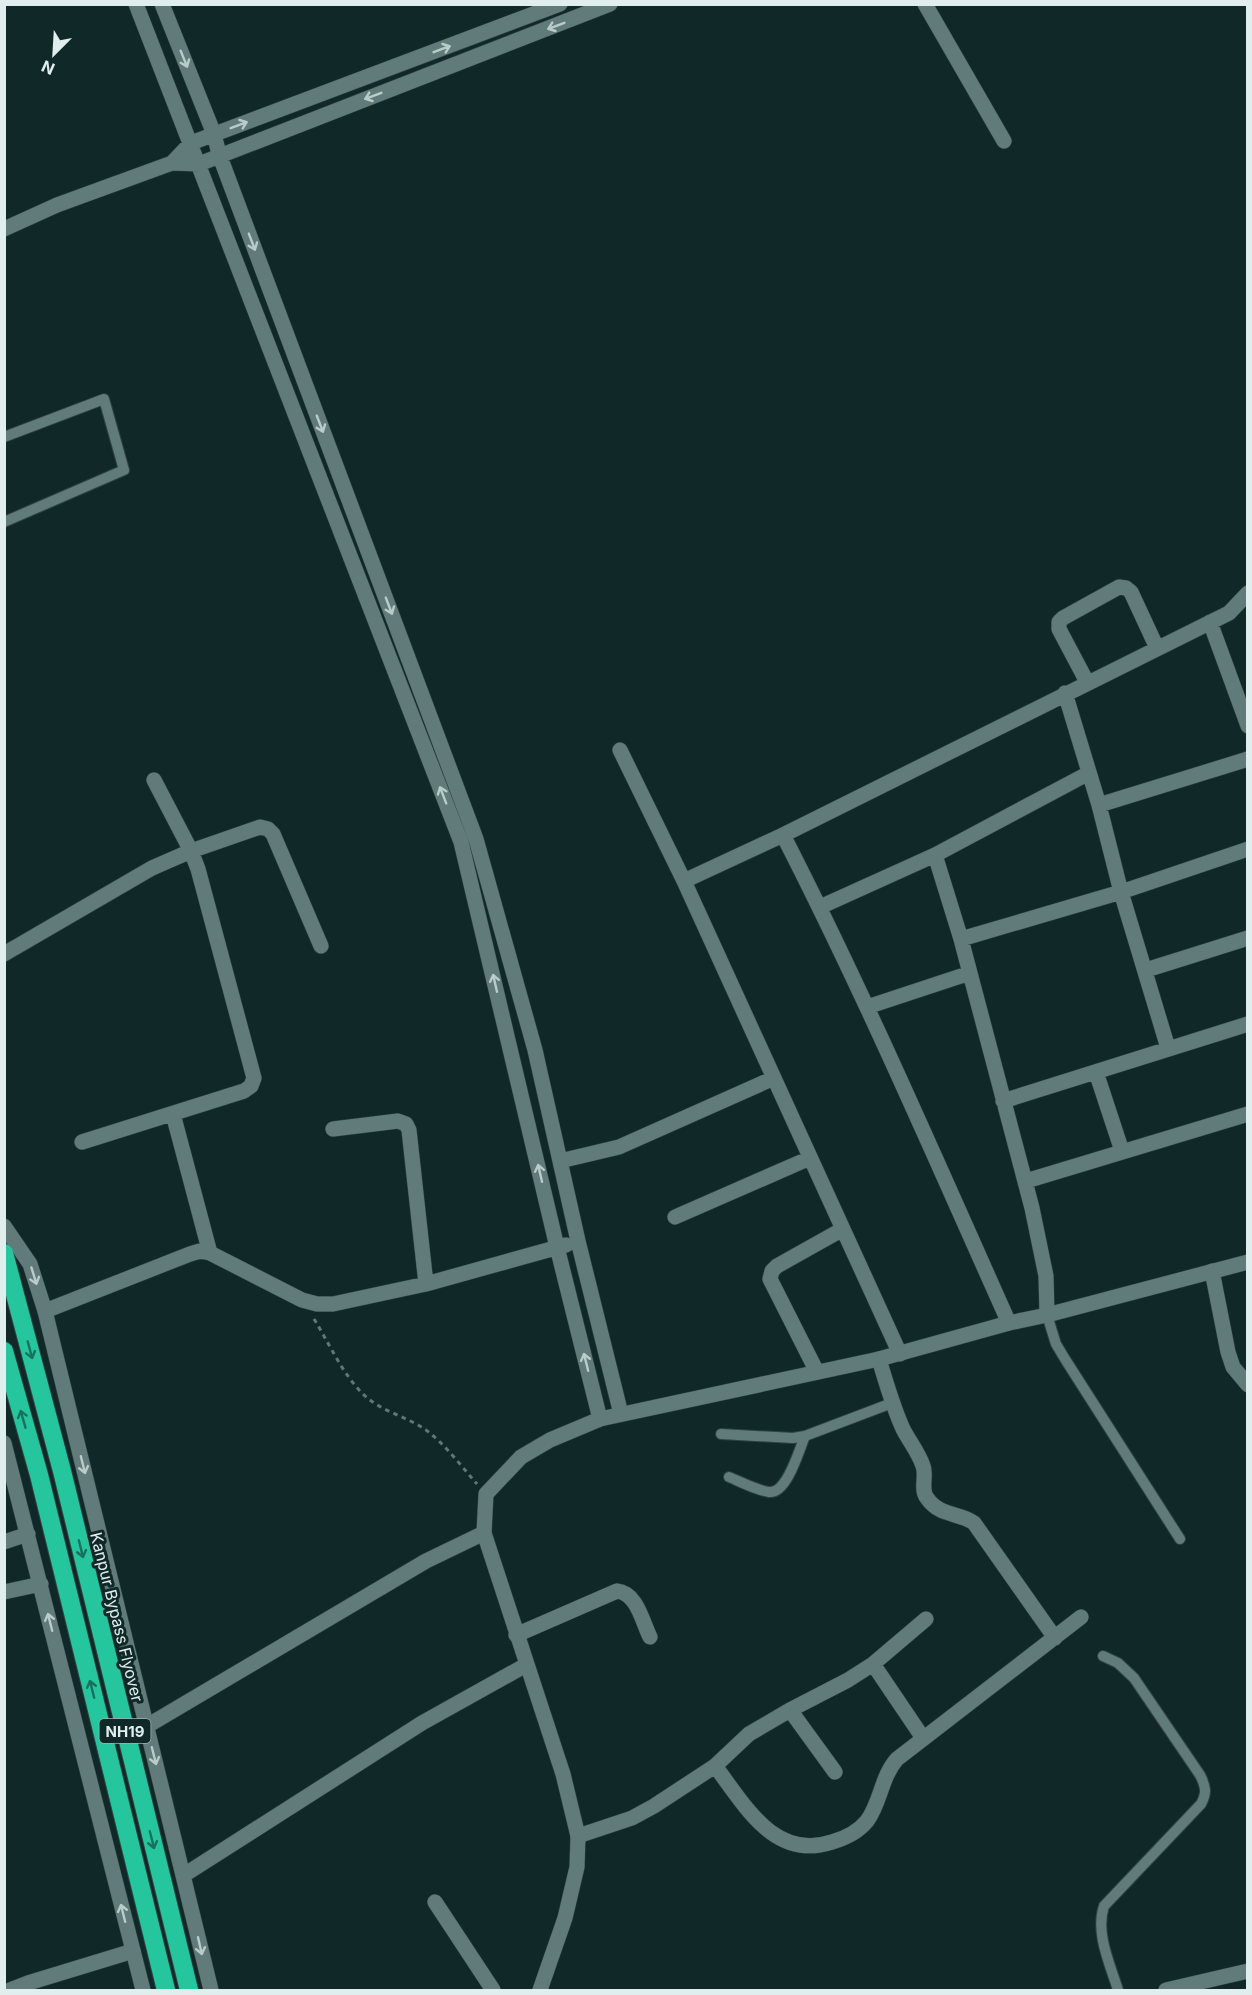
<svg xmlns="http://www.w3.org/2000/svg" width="1252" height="1995" font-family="Inter,sans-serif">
  <rect width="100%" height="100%" fill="#102928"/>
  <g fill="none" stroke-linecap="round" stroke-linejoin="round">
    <defs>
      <path id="lane" d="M4,437l100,-38 20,71 -120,52
        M1047,1315l9,29 9,15 115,180
        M721,1434l72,4 12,-2 87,-33
        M729,1477c12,5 27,13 40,15 18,2 30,-42 36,-56
        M1103,1656l15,7 16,15 66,97c6,12 7,18 1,29l-97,102c-9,27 6,58 14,84"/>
      <path id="street" d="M136,4l325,838 96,405 43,172
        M162,4l52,130 5,20 257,685 59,211 43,191 43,173
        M925,4l79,137
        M172,163l19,-20 369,-139
        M4,229l53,-24 115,-42 27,1 411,-160
        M1210,622l38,104
        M1087,682l-28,-53v-7l4,-4 56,-31 7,1 5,4 26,56
        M1065,693l34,112 22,87 47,156
        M620,750l64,131 216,473
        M1099,805l149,-46
        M783,835c82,160 153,325 226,488
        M935,855l26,84 71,269 14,68 1,39
        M684,881l99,-46 446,-222 19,-20
        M820,907l115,-52 154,-82
        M961,939l160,-47 127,-43
        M4,954l148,-86 39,-17 69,-24 8,2 5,5 48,112
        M1146,970l102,-32
        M867,1007l103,-34
        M1096,1072l26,79
        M1003,1101l245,-77
        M173,1114l37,139
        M333,1129l65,-8 8,3 3,6 17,154
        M82,1142l162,-51 7,-5 3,-8 -56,-209 -7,-18 -37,-71
        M560,1161l59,-14 155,-69
        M1026,1181l222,-67
        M675,1217l135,-59
        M1212,1271l16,81 5,15 15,18
        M45,1311l145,-57 10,-3 10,2 92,47 15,4h16l93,-20 140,-39
        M879,1359c7,24 14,48 24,70 6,12 16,24 20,37 4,10 -3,23 4,32 13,19 32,14 47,25l81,115
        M817,1372l-47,-93 2,-8 5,-5 66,-37
        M516,1635l101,-44c20,2 25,30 33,46
        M873,1664l50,74
        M790,1710l45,62
        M147,1726l279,-165 58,-28
        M715,1766c30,39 59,95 117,76 14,-4 26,-10 35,-21 14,-19 14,-44 30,-62l184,-142
        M578,1836l54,-18 22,-12 61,-40 34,-32 41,-24 58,-30 25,-16 53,-45
        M184,1875l238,-152 104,-58
        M435,1902l58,88
        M10,1990l18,-7 105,-32
        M1166,1990l82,-19"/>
      <path id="secondary" d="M4,1226l26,38 15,47 166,679
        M4,1443l139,547
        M4,1542l24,-8
        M4,1592l37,-8
        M540,1990l25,-72 12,-51 1,-31 -15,-62 -79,-241 2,-39 35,-37 29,-17 50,-21 279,-60 130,-36 38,-8 201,-53"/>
      <path id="highway" d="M4,1253l58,218 127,519
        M4,1351l35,124 127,515"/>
    </defs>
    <use href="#lane" stroke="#314241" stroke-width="12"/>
    <use href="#street" stroke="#314241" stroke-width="16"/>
    <use href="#secondary" stroke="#314241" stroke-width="16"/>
    <use href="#highway" stroke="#314241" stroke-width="20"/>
    <path stroke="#617675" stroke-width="3" stroke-dasharray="4.5 4.5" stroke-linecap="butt" d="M314,1319c15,24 28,54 48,74 17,18 44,23 64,37 19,14 35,36 51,54"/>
    <use href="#lane" stroke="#607b79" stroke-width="10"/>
    <use href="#street" stroke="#607b79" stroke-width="15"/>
    <use href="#secondary" stroke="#607b79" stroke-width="15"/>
    <use href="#highway" stroke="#25c69d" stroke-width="18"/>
  </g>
  <defs><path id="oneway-shaft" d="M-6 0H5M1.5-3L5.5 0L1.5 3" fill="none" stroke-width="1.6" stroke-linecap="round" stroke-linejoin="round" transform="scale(1.5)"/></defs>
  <g stroke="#baccca">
    <use href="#oneway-shaft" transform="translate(556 26) rotate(159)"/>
    <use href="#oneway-shaft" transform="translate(442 49) rotate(-21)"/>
    <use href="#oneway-shaft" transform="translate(184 59) rotate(68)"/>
    <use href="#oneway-shaft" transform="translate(373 96) rotate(159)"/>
    <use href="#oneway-shaft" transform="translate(239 125) rotate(-21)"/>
    <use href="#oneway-shaft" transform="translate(252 242) rotate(69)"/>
    <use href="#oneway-shaft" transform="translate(320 424) rotate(69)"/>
    <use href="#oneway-shaft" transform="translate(389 606) rotate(69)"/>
    <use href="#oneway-shaft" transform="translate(443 795) rotate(-111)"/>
    <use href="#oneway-shaft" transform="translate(495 983) rotate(-103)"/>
    <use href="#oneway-shaft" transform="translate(540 1173) rotate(-103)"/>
    <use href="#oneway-shaft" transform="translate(34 1276) rotate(73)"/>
    <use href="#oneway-shaft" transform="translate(586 1362) rotate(-104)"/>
    <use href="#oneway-shaft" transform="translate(83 1465) rotate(76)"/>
    <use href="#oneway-shaft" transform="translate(50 1622) rotate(-104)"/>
    <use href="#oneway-shaft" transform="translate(154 1756) rotate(76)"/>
    <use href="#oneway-shaft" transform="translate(123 1913) rotate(-104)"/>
    <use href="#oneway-shaft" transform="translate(200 1946) rotate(77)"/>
  </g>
  <g stroke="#19705d">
    <use href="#oneway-shaft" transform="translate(30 1350) rotate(75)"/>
    <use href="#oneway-shaft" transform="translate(23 1419) rotate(-106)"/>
    <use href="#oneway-shaft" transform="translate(81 1549) rotate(76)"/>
    <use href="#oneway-shaft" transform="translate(92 1689) rotate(-104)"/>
    <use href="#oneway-shaft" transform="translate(152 1840) rotate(76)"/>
  </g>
  <g text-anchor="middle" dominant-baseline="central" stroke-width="6" stroke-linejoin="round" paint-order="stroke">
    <rect fill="#102928" stroke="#a2b3b2" stroke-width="1.5" x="99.5" y="1719" width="51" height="24" rx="4.5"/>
    <g font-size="15" font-weight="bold" fill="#e0eeed">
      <text x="125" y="1731">NH19</text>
    </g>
    <g font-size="16" fill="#e0eeed" stroke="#102928">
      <text transform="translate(117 1617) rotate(76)">Kanpur Bypass Flyover</text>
    </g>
  </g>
  <rect width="1252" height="1995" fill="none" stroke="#e0eeed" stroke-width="12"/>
  <g transform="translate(54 54) rotate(204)" stroke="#102928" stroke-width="4.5" paint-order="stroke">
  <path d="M0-4.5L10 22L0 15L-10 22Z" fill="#e0eeed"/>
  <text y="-9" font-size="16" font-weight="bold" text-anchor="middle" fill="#e0eeed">N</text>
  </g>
</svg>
